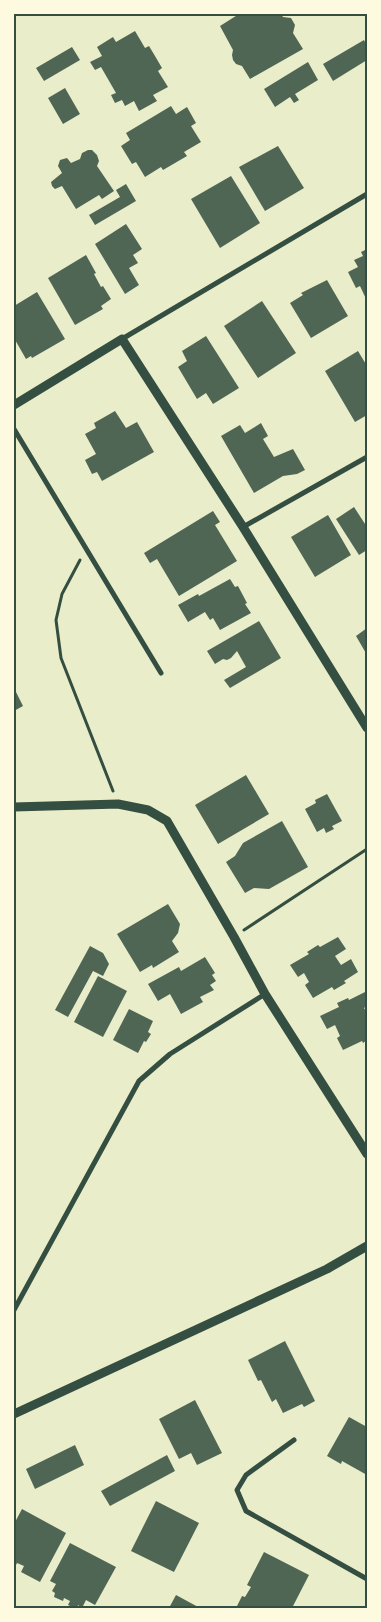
<svg xmlns="http://www.w3.org/2000/svg" width="381" height="1622" font-family="Spectral,serif">
  <rect width="100%" height="100%" fill="#e9edc9"/>
  <path fill="#4f6655" d="M239,14h42l2,3 8,1 4,7 -2,8 10,16 -53,30 -8,-13 -6,-2 -3,-4 -1,-5 1,-5 -13,-24z
    M135,31l10,17 4,-2 6,10 7,12 -4,3 10,16 -15,8 4,6 -18,10 -5,-10 -9,5 -3,-6 -7,3 -4,-8 5,-2 -15,-26 -6,3 -5,-8 12,-6 -5,-9 16,-10 3,5z
    M364,40l3,6v14l-34,21 -10,-17z
    M72,47l8,13 -36,21 -8,-13z
    M308,62l10,18 -23,14 4,6 -5,3 -4,-6 -15,10 -11,-18z
    M65,88l15,26 -17,10 -15,-26z
    M171,106l5,8 11,-7 9,16 -5,3 10,16 -17,10 3,4 -24,14 -2,-3 -16,10 -9,-15 -4,2 -11,-18 9,-6 -4,-7z
    M278,146l26,42 -39,23 -26,-44z
    M88,150h4l5,5 2,6 -2,5 17,25 -12,8 -3,-4 -23,14 -14,-23 -7,3 -3,-3 -1,-4 11,-9 -4,-7 2,-6 7,-2 4,5 9,-4 2,-6z
    M231,176l29,47 -40,25 -29,-49z
    M126,184l10,17 -41,24 -6,-10 31,-18 -4,-7z
    M126,224l16,25 -9,6 5,8 -9,5 10,17 -14,9 -30,-50z
    M367,249v52l-7,-15 -4,2 -8,-16 10,-5 -4,-7 9,-4 -2,-4z
    M86,255l10,18 -2,1 7,13 2,-1 8,13 -10,7 2,3 -28,16 -27,-47z
    M327,280l21,36 -37,22 -21,-35 13,-8 -2,-2z
    M37,292l28,47 -33,19 -1,-2 -5,3 -12,-21v-32z
    M262,301l34,52 -38,25 -34,-52z
    M206,336l33,52 -26,16 -7,-11 -9,6 -19,-32 9,-6 -5,-10z
    M358,351l9,15v49l-12,7 -30,-51z
    M115,411l11,17 11,-6 17,30 -52,29 -5,-9 -5,2 -7,-14 11,-6 -11,-20 11,-6 -2,-5z
    M261,423l7,13 -5,3 11,18 19,-8 12,21 -8,4 -14,2 -29,17 -33,-57 19,-11 5,8z
    M354,507l13,20v23l-8,5 -23,-36z
    M213,511l7,11 -5,3 22,36 -58,35 -22,-37 -7,4 -6,-10z
    M328,515l23,40 -36,22 -24,-40z
    M230,579l5,8 3,-1 9,17 -2,1 6,9 -31,17 -7,-12 -3,2 -5,-8 -17,10 -10,-17 20,-11 1,2z
    M259,621l22,37 -51,30 -6,-8 22,-13 -9,-16 -6,7 -4,2 -4,-1 -8,5 -8,-13z
    M367,628v27l-11,-19z
    M14,688l9,18 -9,5z
    M246,775l23,39 -51,30 -23,-39z
    M327,794l15,27 -10,5 2,3 -8,4 -2,-5 -7,4 -12,-23 11,-6 -1,-3z
    M282,821l26,46 -39,22 -15,-1 -9,5 -19,-31 9,-6 8,-13z
    M168,904l12,20 -2,9 -6,8 7,11 -26,16 -1,-3 -12,7 -23,-38z
    M338,937l8,12 -11,7 6,9 10,-6 7,13 -14,9 2,2 -12,7 -2,-3 -19,11 -8,-13 4,-3 -5,-9 -6,4 -8,-12 19,-11 -2,-2 11,-7 2,2z
    M90,946l13,7 6,11 -6,12 -10,-5 -25,46 -13,-7z
    M205,957l10,16 -3,2 4,6 -6,4 4,5 -14,7 3,5 -22,12 -11,-20 -12,7 -10,-17 31,-17 2,4z
    M98,976l29,15 -24,46 -29,-15z
    M367,991v15l-3,2 3,5v27l-4,3 -1,-2 -19,9 -6,-12 3,-2 -5,-11 -8,4 -7,-13 19,-9 -2,-4 11,-5 1,2z
    M129,1009l24,12 -5,11 3,2 -5,8 -2,-1 -6,12 -25,-13z
    M285,1341l30,60 -11,6 -2,-3 -19,9 -7,-14 -4,3 -11,-22 -3,1 -10,-21z
    M195,1400l27,53 -25,12 -6,-12 -12,6 -20,-40z
    M349,1417l18,10v48l-25,-14 -1,3 -14,-8z
    M75,1445l9,20 -49,24 -9,-20z
    M167,1455l8,16 -65,35 -9,-15z
    M156,1501l43,22 -25,49 -43,-21z
    M22,1509l44,24 -26,49 -19,-10 3,-6 -7,-3 -3,6v-45z
    M70,1543l46,24 -21,38 -9,-5 -4,8 -4,-3 -1,3h-2l-7,-3 2,-4 -6,-3 -1,3 -9,-4 1,-4 -3,-2 4,-7 -6,-3z
    M264,1552l45,23 -17,33 -5,-2 -1,2h-50l6,-12 3,1 6,-10 -4,-2z
    M176,1595l24,13h-31z"/>
  <g fill="none" stroke-linecap="round" stroke-linejoin="round">
    <path stroke="#344e41" stroke-width="3" d="M80,560l-18,34 -6,26 5,38 52,133
      M244,930l123,-81"/>
    <path stroke="#344e41" stroke-width="5" d="M122,339l245,-145
      M14,429l147,244
      M243,527l124,-70
      M14,1310l125,-229 31,-27 95,-60
      M294,1440l-48,35 -9,15 9,21 121,68"/>
    <path stroke="#344e41" stroke-width="9" d="M14,405l108,-66 121,188 124,201
      M14,807l104,-3 30,6 19,11 67,116 31,57 102,160
      M14,1414l313,-145 40,-23"/>
  </g>
  <rect width="381" height="1622" fill="none" stroke="#fefae0" stroke-width="30"/>
  <rect x="15" y="15" width="351" height="1592" fill="none" stroke="#344e41" stroke-width="2"/>
</svg>
